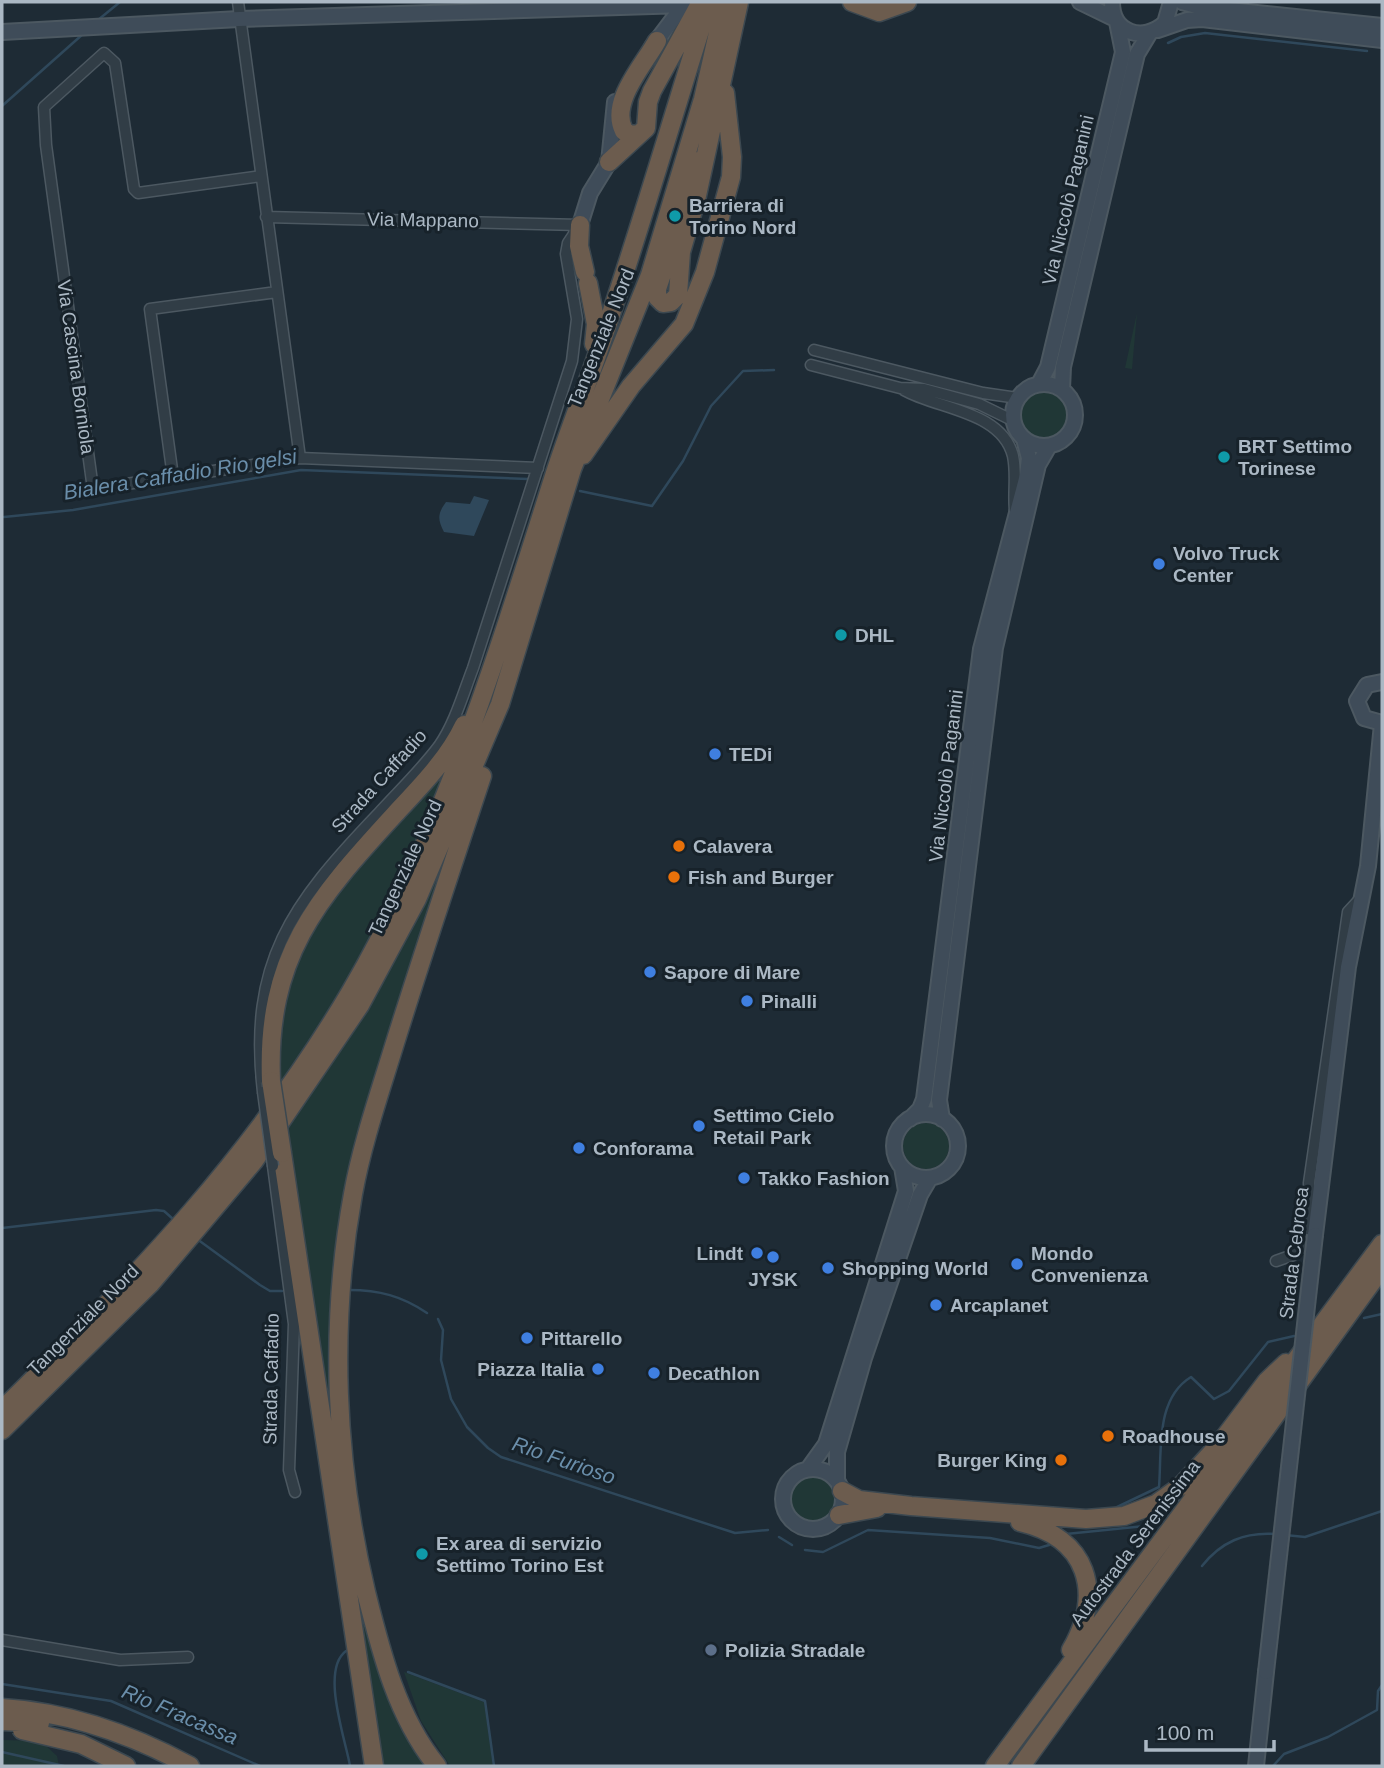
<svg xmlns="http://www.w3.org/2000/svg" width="1384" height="1768" font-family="Arial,sans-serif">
  <rect width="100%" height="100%" fill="#1e2b35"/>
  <path fill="#203736" d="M1137,313l-5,56 -7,-1z
    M1020 415a24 24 0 1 1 48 0a24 24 0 1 1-48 0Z
    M449,766c-47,111 -98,220 -169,318v-77l36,-95z
    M436,874l3,2 -86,294 -13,310 -53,-349c55,-83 106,-167 149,-257z
    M903 1146a23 23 0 1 1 46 0a23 23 0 1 1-46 0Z
    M789 1498a24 24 0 1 1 48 0a24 24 0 1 1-48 0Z
    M349,1542l79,224h-49z
    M404,1672l80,30 9,64h-43l-29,-45z
    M2,1740l39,1 16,15 2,10h-57z"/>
  <path fill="#2f485b" d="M474,496l15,4 -15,36 -30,-4c-7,-13 -6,-19 2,-30l24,2z"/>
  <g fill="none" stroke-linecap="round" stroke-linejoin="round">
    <path stroke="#2f485b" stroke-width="2.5" d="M98,20l22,-18
      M1168,43l13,-6 24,-4 162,18
      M2,106l81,-72
      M580,491l72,15 31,-45 28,-55 32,-35 31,-1
      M4,517l69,-7 228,-40 227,9
      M2,1228l154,-18 8,1 9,8
      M197,1239l63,46 10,6h12
      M349,1290c30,0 53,6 78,23
      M1364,1318l18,-4
      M438,1319l5,11 -2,30 10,39 16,28 21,21 13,9 234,76 33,-3
      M1115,1508l44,-21c3,-36 -4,-88 32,-110l23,22 15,-8 39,-49 26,-6
      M1066,1534l79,-8 9,5
      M1285,1535l20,2 77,-26
      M779,1537l13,8
      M805,1550l18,2 45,-22 122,8 49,10 10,-3
      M1202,1566c19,-24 42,-34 73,-32
      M346,1651c-26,19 0,90 4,115
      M408,1672l77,29 9,65
      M2,1684l109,17 149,65
      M2,1752l62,14
      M1273,1766l11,-12 44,-17 49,-27 1,-19 4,-6"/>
    <defs>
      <path id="street" d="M238,2l62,456
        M261,176l-123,17 -4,-4 -19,-126 -11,-10 -60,54 2,38 47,344 207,-31 238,10
        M814,350l169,43 35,5
        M811,365l89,23 24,1 55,15 35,17
        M904,390c33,19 98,21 109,66 4,19 0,36 2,55
        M173,477l-23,-168 127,-17
        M263,1092c-15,-130 29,-188 115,-278 20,-22 43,-44 61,-68 16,-23 24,-52 34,-78l99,-307 5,-42 -11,-65 2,-11 12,-18 -314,-8
        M273,1166l21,158 -5,146 6,22
        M1276,1261l17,-6 14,-14 3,-9 -1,-49 39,-271 12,-13
        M2,1640l118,20 68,-3"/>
      <path id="secondary" d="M1080,2l35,17
        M1112,2c0,31 31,41 53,21l6,-21
        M1182,2l18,5 182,19
        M1158,30l29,-10 15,-1 180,21
        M2,32l237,-13 446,-14
        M652,47l34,-45
        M580,225l10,-32 19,-31 6,-60
        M1013 415a31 31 0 1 1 62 0a31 31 0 1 1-62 0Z
        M1039,384l9,-17 75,-315 -6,-30
        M1062,389l1,-22 74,-313 12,-20
        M1382,682l-15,3 -10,16 7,17 18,5
        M894 1146a32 32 0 1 1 64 0a32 32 0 1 1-64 0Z
        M910,1119l10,-10 4,-10 57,-450 46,-174 2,-17 -5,-19
        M942,1119l-3,-19 56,-452 43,-183 11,-19
        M1315,1235l33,-268 20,-101 14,-142
        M783 1499a30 30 0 1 1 60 0a30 30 0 1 1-60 0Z
        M808,1469l18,-25 80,-253 -4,-24
        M837,1479v-27l27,-94 56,-163 10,-17
        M1256,1766l10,-94"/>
      <path id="highway" d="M852,2l27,10 28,-10
        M639,134l-9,1 -6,-4c-15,-29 20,-66 33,-90
        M695,161l-8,39 -30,89v8l6,6 8,-1 7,-7 3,-43 15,-52 43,-198
        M609,162l37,-34 2,-26 4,-11 49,-89
        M580,225l-1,21 6,26
        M588,283l8,41 -2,20
        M583,455l48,-69 53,-62 21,-52 26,-95 1,-20 -7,-64
        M271,1081c-5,-124 45,-181 124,-267 25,-27 53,-55 69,-89
        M282,1153l92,613
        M2,1410c135,-133 252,-254 349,-419 94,-161 147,-339 203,-515 16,-49 35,-96 51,-144 37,-109 69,-220 104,-330
        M2,1430l149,-147 103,-122 106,-156 57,-106 83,-195 72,-235 78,-194 53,-176 22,-97
        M842,1491l17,9 52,6 175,13 38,-3 32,-12 25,-18 37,-40 49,-65 19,-18
        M839,1515l38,-7
        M1020,1522c68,16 84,70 51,128
        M2,1708c67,4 129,26 188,58
        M2,1721l38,2
        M22,1730l59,14 45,22
        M437,1766c-40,-49 -56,-114 -71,-174 -31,-130 -37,-267 -13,-398 9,-50 26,-99 41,-148 28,-90 58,-180 88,-270
        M995,1766l387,-522
        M1021,1766l361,-498"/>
    </defs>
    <use href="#street" stroke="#4c5861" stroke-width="13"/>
    <use href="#secondary" stroke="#4c5861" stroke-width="18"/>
    <use href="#highway" stroke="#3c4850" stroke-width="21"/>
    <use href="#street" stroke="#313d46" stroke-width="10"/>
    <use href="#secondary" stroke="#3f4c59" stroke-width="14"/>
    <use href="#highway" stroke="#6c5c4e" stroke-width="18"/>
    <defs>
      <path id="street-bridge" d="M263,1092l10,74"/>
      <path id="secondary-bridge" d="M1266,1672l49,-437"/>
      <path id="highway-bridge" d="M271,1081l11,72"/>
    </defs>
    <use href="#street-bridge" stroke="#4c5861" stroke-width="13" stroke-linecap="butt"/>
    <use href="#secondary-bridge" stroke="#4c5861" stroke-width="18" stroke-linecap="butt"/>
    <use href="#highway-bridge" stroke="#3c4850" stroke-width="21" stroke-linecap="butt"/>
    <use href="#street-bridge" stroke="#313d46" stroke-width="10"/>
    <use href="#secondary-bridge" stroke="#3f4c59" stroke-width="14"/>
    <use href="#highway-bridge" stroke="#6c5c4e" stroke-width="18"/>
  </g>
  <g fill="#0f9aa8" stroke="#17222a" stroke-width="2.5">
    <circle cx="675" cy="216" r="7"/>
    <circle cx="1224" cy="457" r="7"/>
    <circle cx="841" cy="635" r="7"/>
    <circle cx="422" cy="1554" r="7"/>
  </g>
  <g fill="#3f7fe0" stroke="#17222a" stroke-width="2.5">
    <circle cx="1159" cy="564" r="7"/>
    <circle cx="715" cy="754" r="7"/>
    <circle cx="650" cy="972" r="7"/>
    <circle cx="747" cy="1001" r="7"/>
    <circle cx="699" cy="1126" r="7"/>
    <circle cx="579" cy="1148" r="7"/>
    <circle cx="744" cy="1178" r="7"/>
    <circle cx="757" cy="1253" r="7"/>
    <circle cx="773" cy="1257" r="7"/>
    <circle cx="1017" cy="1264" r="7"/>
    <circle cx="828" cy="1268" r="7"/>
    <circle cx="936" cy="1305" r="7"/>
    <circle cx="527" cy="1338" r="7"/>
    <circle cx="598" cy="1369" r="7"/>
    <circle cx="654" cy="1373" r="7"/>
  </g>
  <g fill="#e8710a" stroke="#17222a" stroke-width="2.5">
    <circle cx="679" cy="846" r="7"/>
    <circle cx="674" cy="877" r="7"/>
    <circle cx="1108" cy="1436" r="7"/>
    <circle cx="1061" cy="1460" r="7"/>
  </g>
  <circle fill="#5c6f8a" stroke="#17222a" stroke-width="2.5" cx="711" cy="1650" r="7"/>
  <g text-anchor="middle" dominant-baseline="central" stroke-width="6" stroke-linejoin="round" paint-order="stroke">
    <g font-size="19" fill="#abb8c4" stroke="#17222a">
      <text transform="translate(1068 200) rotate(-77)">Via Niccolò Paganini</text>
      <text transform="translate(423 220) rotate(1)">Via Mappano</text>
      <text transform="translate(601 338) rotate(-68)">Tangenziale Nord</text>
      <text transform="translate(76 367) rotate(82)">Via Cascina Borniola</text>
      <text transform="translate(946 776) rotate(-83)">Via Niccolò Paganini</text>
      <text transform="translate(379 781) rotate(-48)">Strada Caffadio</text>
      <text transform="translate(405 868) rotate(-65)">Tangenziale Nord</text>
      <text transform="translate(1294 1253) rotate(-83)">Strada Cebrosa</text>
      <text transform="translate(83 1320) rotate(-45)">Tangenziale Nord</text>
      <text transform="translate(271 1379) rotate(-89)">Strada Caffadio</text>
      <text transform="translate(1135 1543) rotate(-53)">Autostrada Serenissima</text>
    </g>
    <g font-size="19" font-weight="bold" fill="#abb8c4" stroke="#17222a" text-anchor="start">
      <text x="689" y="205">Barriera di<tspan x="689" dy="22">Torino Nord</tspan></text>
      <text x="1238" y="446">BRT Settimo<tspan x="1238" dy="22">Torinese</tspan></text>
      <text x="1173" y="553">Volvo Truck<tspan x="1173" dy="22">Center</tspan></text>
      <text x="855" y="635">DHL</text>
      <text x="729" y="754">TEDi</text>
      <text x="693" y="846">Calavera</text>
      <text x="688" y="877">Fish and Burger</text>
      <text x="664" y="972">Sapore di Mare</text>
      <text x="761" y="1001">Pinalli</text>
      <text x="713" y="1115">Settimo Cielo<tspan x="713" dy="22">Retail Park</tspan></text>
      <text x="593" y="1148">Conforama</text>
      <text x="758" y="1178">Takko Fashion</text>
      <text x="743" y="1253" text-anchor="end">Lindt</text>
      <text x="1031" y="1253">Mondo<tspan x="1031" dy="22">Convenienza</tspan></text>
      <text x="842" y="1268">Shopping World</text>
      <text x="773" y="1279" text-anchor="middle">JYSK</text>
      <text x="950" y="1305">Arcaplanet</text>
      <text x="541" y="1338">Pittarello</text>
      <text x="584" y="1369" text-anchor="end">Piazza Italia</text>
      <text x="668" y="1373">Decathlon</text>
      <text x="1122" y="1436">Roadhouse</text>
      <text x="1047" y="1460" text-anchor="end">Burger King</text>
      <text x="436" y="1543">Ex area di servizio<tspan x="436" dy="22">Settimo Torino Est</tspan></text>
      <text x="725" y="1650">Polizia Stradale</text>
    </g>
    <g font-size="21" font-style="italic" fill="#6a8eaa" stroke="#17222a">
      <text transform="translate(180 474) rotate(-9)">Bialera Caffadio Rio gelsi</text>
      <text transform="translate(564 1460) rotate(19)">Rio Furioso</text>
      <text transform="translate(180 1714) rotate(23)">Rio Fracassa</text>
    </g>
  </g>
  <rect width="1384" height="1768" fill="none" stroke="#abb8c4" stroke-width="7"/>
  <path d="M1146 1740v10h128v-10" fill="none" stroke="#abb8c4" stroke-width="3.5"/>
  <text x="1156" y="1740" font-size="21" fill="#abb8c4" stroke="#17222a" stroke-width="5" paint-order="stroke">100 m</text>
</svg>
